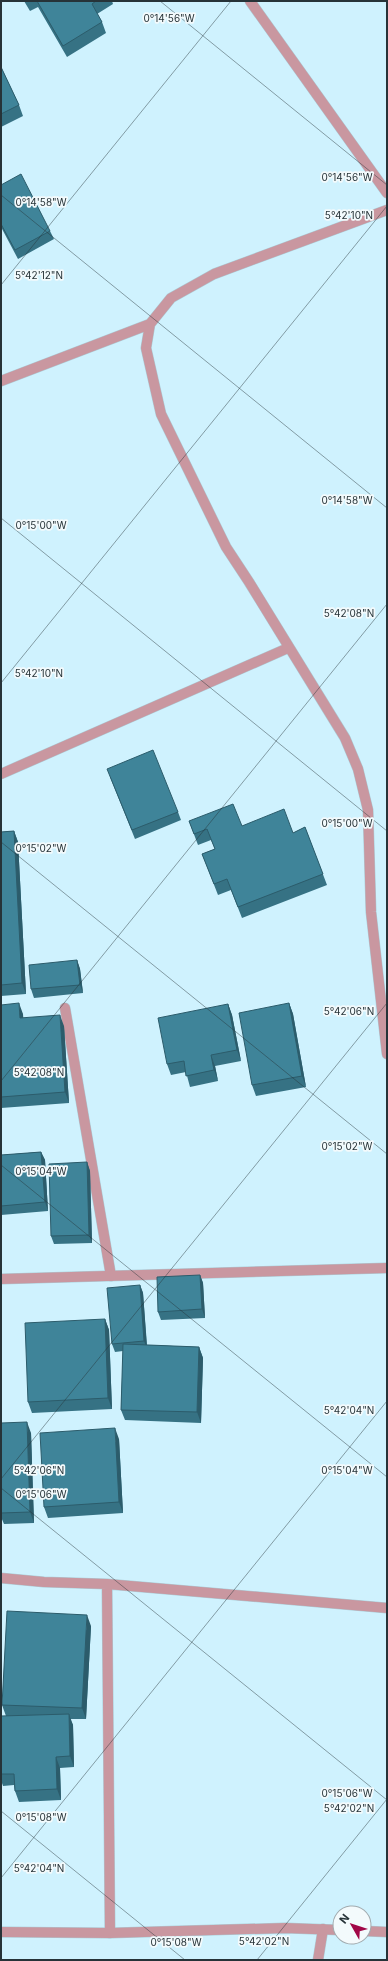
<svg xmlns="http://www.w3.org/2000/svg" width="388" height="1961" font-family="Inter,sans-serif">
  <rect width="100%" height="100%" fill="#cff2fe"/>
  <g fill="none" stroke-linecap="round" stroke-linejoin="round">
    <defs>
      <path id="service" d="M65,1008l46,268"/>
      <path id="minor" d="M250,1l137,192
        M387,210l-173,64 -43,24 -21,26 -4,24 15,66 65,133 23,35 96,156 13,31 10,41 3,102 16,142
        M1,381l149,-57
        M1,774l287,-126
        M1,1279l386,-11
        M1,1578l43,4 63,2 280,24
        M107,1584l3,349
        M318,1960l5,-31"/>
      <path id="tertiary" d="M364,1931l23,1
        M1,1932l109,1 175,-5 55,2"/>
    </defs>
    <use href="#service" stroke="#adccd6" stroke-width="11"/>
    <use href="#minor" stroke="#adccd6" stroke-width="11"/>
    <use href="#tertiary" stroke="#adccd6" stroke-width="11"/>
    <use href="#service" stroke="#c997a0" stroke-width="10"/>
    <use href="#minor" stroke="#c997a0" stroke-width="10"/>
    <use href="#tertiary" stroke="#c997a0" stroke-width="10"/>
  </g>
  <path fill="#367284" d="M24,1h88l1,3 -16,10 5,8 4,11 -39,24 -29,-50 -8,4z
    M1,67l18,38 4,11 -22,11z
    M1,185l49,46 4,8 -36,20 -17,-32z
    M110,777l68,35 3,8 -46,19z
    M189,821l53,5 51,7 12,-6 22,58 -85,33 -11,-28 -13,5 -16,-41 13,-5 -4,-9 -13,5z
    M14,831l4,11 8,152 -25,2v-164z
    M77,960l3,9 3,24 -49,5 -3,-9z
    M289,1003l4,11 13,73 -50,9 -4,-11z
    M228,1004l4,11 9,46 -26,5 3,15 -28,6 -4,-15 -15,3 -4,-11z
    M1,1005l22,9v4l41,8 5,77 -68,5z
    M41,1152l4,8 3,51 -47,4v-60z
    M87,1162l3,9 2,72 -38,1 -3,-8z
    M200,1275l3,8 2,35 -44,2 -3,-8z
    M140,1285l3,8 4,52 52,2 4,11 -2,65 -76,-3 -4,-10 2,-59 -8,1 -3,-8z
    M105,1319l4,11 3,79 -80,4 -4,-11z
    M1,1423l30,10 3,90 -30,1 -3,-7z
    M119,1439l4,74 -75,5 -4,-11z
    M91,1626l-5,93h-16l3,6 1,42 -14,1 1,32 -42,2 -4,-11 -1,-6 -11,1 -2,-6v-64h5l-4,-11z"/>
  <path fill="#2c5c6b" d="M14,831l4,11 8,152 -4,-11z
    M77,960l3,9 3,24 -3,-8z
    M19,1003l4,11 1,15 -4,-11z
    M289,1003l4,11 13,73 -4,-11z
    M228,1004l4,11 9,46 -4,-11z
    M60,1015l4,11 5,77 -4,-11z
    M211,1055l4,11 3,15 -4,-11z
    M41,1152l4,8 3,51 -3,-9z
    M87,1162l3,9 2,72 -3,-8z
    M200,1275l3,8 2,35 -3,-9z
    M140,1285l3,8 4,56 -3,-8z
    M105,1319l4,11 3,79 -4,-11z
    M199,1347l4,11 -2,65 -4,-11z
    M27,1422l4,11 3,90 -4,-11z
    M115,1428l4,11 4,74 -4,-11z
    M87,1615l4,11 -5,93 -4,-11z
    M69,1714l4,11 1,42 -4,-11z
    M56,1757l4,11 1,32 -4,-11z"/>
  <path fill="#3f8499" stroke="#2c5c6b" d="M37,1h59l-4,3 10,18 -39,24z
    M1,67l18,38 -18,9z
    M21,174l29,57 -35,19 -14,-26v-39z
    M153,750l25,62 -46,18 -25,-61z
    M233,804l9,22 42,-17 9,24 12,-6 18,47 -85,33 -11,-28 -13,5 -12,-30 13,-5 -8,-20 -13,5 -5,-13z
    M14,831l8,152 -21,2v-153z
    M77,960l3,25 -49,4 -2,-24z
    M19,1003l1,15 40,-3 5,77 -64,5v-92z
    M289,1003l13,73 -50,9 -13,-72z
    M228,1004l9,46 -26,5 3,15 -28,6 -2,-15 -17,3 -9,-46z
    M41,1152l4,50 -44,4v-51z
    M87,1162l2,73 -38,1 -2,-72z
    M200,1275l2,34 -44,3 -1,-35z
    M140,1285l4,56 -32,3 -5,-56z
    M105,1319l3,79 -80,4 -3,-79z
    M123,1344l76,3 -2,65 -76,-2z
    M27,1422l3,90 -29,1v-90z
    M115,1428l4,74 -75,5 -4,-74z
    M7,1611l80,4 -5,93 -80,-3z
    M69,1714l1,42 -14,1 1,32 -42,2 -1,-17h-13v-58z"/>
  <path fill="none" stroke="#263338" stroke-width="1" stroke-opacity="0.45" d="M160,1l227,184M1,195l386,313M1,285l230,-284M1,518l386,313M1,683l386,-477M1,842l386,312M1,1081l386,-477M1,1165l386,312M1,1479l386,-476M1,1488l386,312M1,1811l184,149M1,1878l386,-477M257,1960l130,-161"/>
  <g font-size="10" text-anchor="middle" fill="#263338" stroke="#f3fafc" stroke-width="3.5" stroke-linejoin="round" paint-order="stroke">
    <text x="169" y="22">0°14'56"W</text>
    <text x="347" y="181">0°14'56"W</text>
    <text x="41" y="206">0°14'58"W</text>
    <text x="349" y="219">5°42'10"N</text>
    <text x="39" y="279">5°42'12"N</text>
    <text x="347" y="504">0°14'58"W</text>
    <text x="41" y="529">0°15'00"W</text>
    <text x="349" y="617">5°42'08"N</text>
    <text x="39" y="677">5°42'10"N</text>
    <text x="347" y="827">0°15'00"W</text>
    <text x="41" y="852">0°15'02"W</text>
    <text x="349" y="1015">5°42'06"N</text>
    <text x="39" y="1076">5°42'08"N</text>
    <text x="347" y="1150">0°15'02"W</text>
    <text x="41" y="1175">0°15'04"W</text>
    <text x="349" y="1414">5°42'04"N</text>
    <text x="347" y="1474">0°15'04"W</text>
    <text x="39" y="1474">5°42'06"N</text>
    <text x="41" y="1498">0°15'06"W</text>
    <text x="347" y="1797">0°15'06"W</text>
    <text x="349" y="1812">5°42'02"N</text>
    <text x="41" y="1821">0°15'08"W</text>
    <text x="39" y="1872">5°42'04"N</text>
    <text x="264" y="1945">5°42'02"N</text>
    <text x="176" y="1946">0°15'08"W</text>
  </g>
  <rect width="388" height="1961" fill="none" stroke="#263338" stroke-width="4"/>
  <g transform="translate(352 1925) rotate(309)"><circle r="19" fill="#f3fafc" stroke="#a1aaae"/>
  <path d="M0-3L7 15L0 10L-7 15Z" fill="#a10747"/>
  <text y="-6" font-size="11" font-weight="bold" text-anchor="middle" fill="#263338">N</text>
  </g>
</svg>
